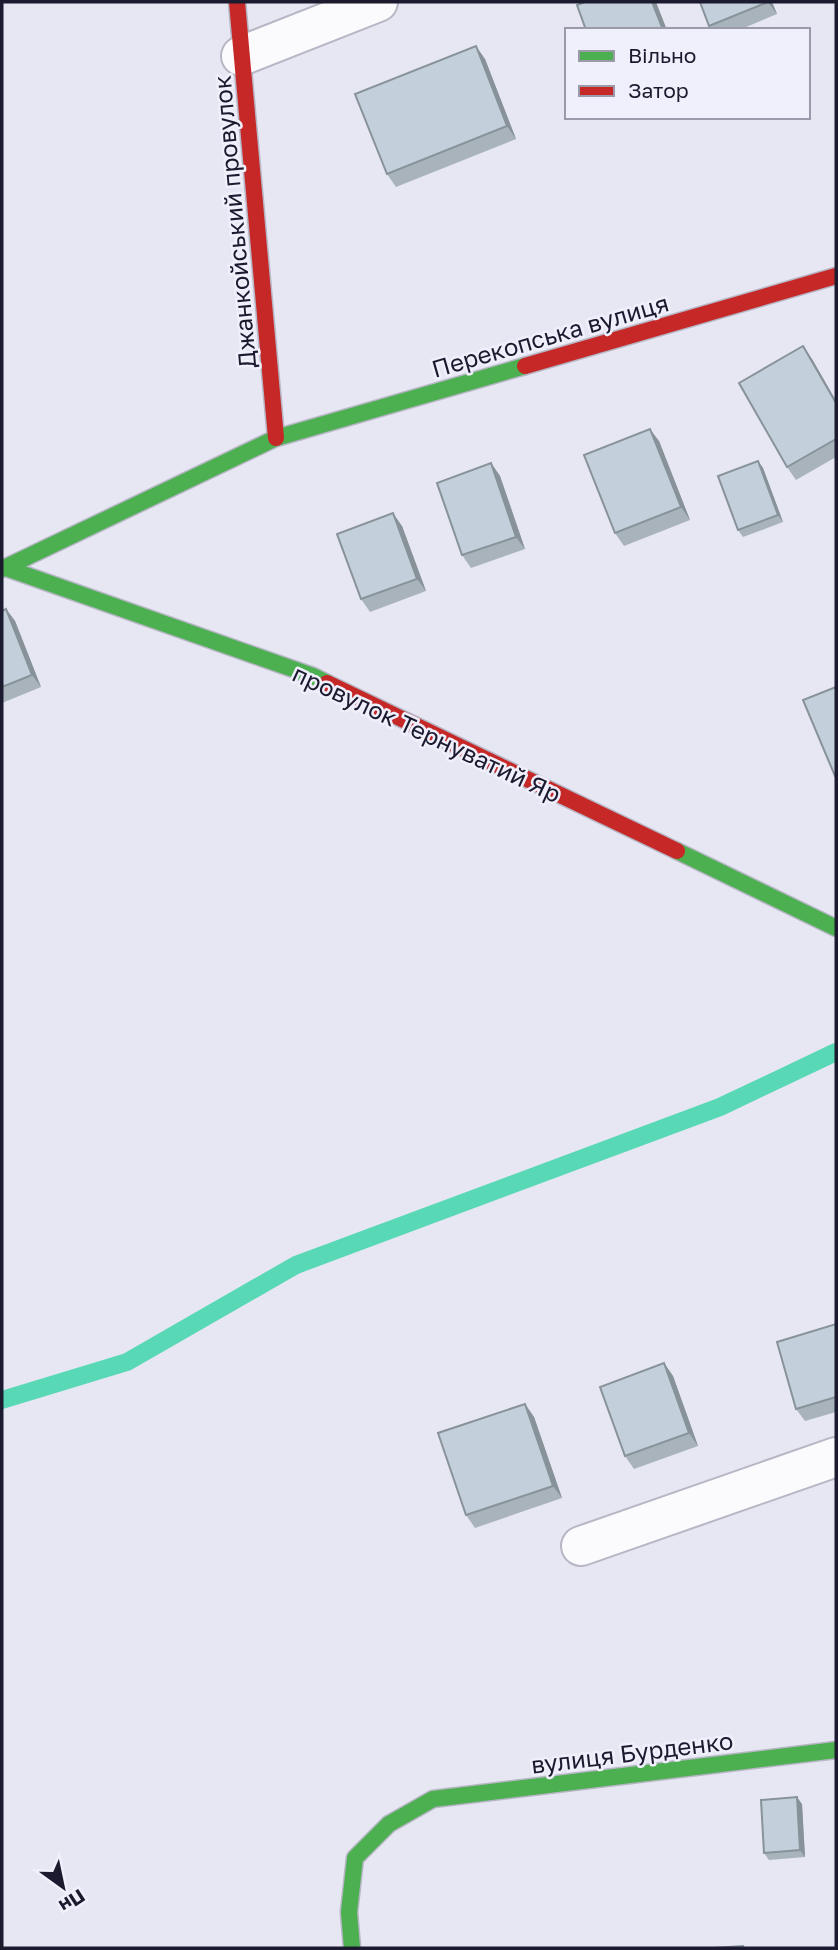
<svg xmlns="http://www.w3.org/2000/svg" width="838" height="1950" font-family="'Golos Text',sans-serif">
  <rect width="100%" height="100%" fill="#e7e7f3"/>
  <g fill="none" stroke-linecap="round" stroke-linejoin="round">
    <path stroke="#59d8b5" stroke-width="18" d="M2,1400l125,-38 169,-97 424,-158 116,-55"/>
    <defs>
      <path id="street" d="M241,56l137,-54
        M581,1546l255,-89"/>
      <path id="fast" d="M6,568l307,108 14,7
        M2,569l274,-131 249,-72
        M677,851l159,77
        M352,1948l-3,-36 6,-54 34,-34 44,-25 403,-49"/>
      <path id="jam" d="M237,2l39,436
        M525,366l311,-90
        M327,683l350,168"/>
    </defs>
    <use href="#street" stroke="#b6b6c5" stroke-width="42"/>
    <use href="#fast" stroke="#b6b6c5" stroke-width="19"/>
    <use href="#jam" stroke="#b6b6c5" stroke-width="19"/>
    <use href="#street" stroke="#fbfbfd" stroke-width="38"/>
    <use href="#fast" stroke="#4caf50" stroke-width="16"/>
    <use href="#jam" stroke="#c62828" stroke-width="16"/>
  </g>
  <path fill="#a8b3bc" d="M700,2h72l5,12 -38,16h-27l-3,-4z
    M485,59l31,80 -120,48 -9,-13z
    M812,359l24,42v56l-40,23 -9,-13z
    M659,441l31,79 -66,26 -9,-13z
    M758,461l5,7 20,54 -40,15 -5,-7z
    M491,463l9,13 25,73 -54,19 -9,-13z
    M402,526l24,65 -56,21 -9,-13z
    M6,609l9,12 26,66 -39,16v-92z
    M836,1324v88l-31,9 -9,-12z
    M664,1363l9,13 25,70 -64,23 -9,-13z
    M525,1404l9,13 28,81 -87,30 -9,-13z
    M802,1804l3,53 -36,3 -5,-7z"/>
  <path fill="#889299" d="M652,2h4l11,28h-4z
    M768,2h4l5,12z
    M476,46l9,13 31,80 -9,-13z
    M803,346l9,13 24,42v2z
    M650,429l9,12 31,79 -9,-13z
    M758,461l5,7 20,54 -5,-7z
    M491,463l9,13 25,73 -9,-12z
    M393,513l9,13 24,65 -9,-12z
    M6,609l9,12 26,66 -9,-12z
    M664,1363l9,13 25,70 -9,-13z
    M525,1404l9,13 28,81 -9,-12z
    M797,1797l5,7 3,53 -5,-7z"/>
  <path fill="#c3d0db" stroke="#889299" stroke-width="2" d="M585,2h67l11,28h-77l-9,-25z
    M700,2h68l-59,24z
    M476,46l31,80 -120,48 -32,-80z
    M803,346l33,57v36l-49,28 -48,-84z
    M650,429l31,78 -66,26 -31,-78z
    M758,461l20,54 -40,15 -20,-54z
    M491,463l25,74 -54,18 -25,-72z
    M393,513l24,66 -56,20 -24,-65z
    M6,609l26,66 -30,12v-76z
    M836,687v89h-1l-32,-76z
    M836,1324v73l-40,12 -19,-67z
    M664,1363l25,70 -64,23 -25,-69z
    M525,1404l28,82 -87,29 -28,-82z
    M797,1797l3,53 -36,3 -3,-53z
    M743,1946l1,2h-31z"/>
  <g text-anchor="middle" dominant-baseline="central" stroke-width="5" stroke-linejoin="round" paint-order="stroke">
    <g font-size="24" fill="#1b1a2f" stroke="#f0f0fc">
      <text transform="translate(234 222) rotate(-95)">Джанкойський провулок</text>
      <text transform="translate(550 335) rotate(-16)">Перекопська вулиця</text>
      <text transform="translate(427 733) rotate(25)">провулок Тернуватий Яр</text>
      <text transform="translate(632 1752) rotate(-7)">вулиця Бурденко</text>
    </g>
  </g>
  <rect width="838" height="1950" fill="none" stroke="#1b1a2f" stroke-width="7"/>
  <rect x="565" y="28" width="245" height="91" fill="#f0f0fc" stroke="#9b9aaa" stroke-width="2"/>
  <rect x="579" y="51" width="35" height="10" fill="#4caf50" stroke="#9b9aaa" stroke-width="2"/>
  <text x="628" y="63" font-size="21" fill="#1b1a2f">Вільно</text>
  <rect x="579" y="86" width="35" height="10" fill="#c62828" stroke="#9b9aaa" stroke-width="2"/>
  <text x="628" y="98" font-size="21" fill="#1b1a2f">Затор</text>
  <g transform="translate(63 1887) rotate(147)" stroke="#f0f0fc" stroke-width="5" paint-order="stroke">
  <path d="M0-5L12 26L0 18L-12 26Z" fill="#1b1a2f"/>
  <text y="-10" font-size="19" font-weight="bold" text-anchor="middle" fill="#1b1a2f">Пн</text>
  </g>
</svg>
